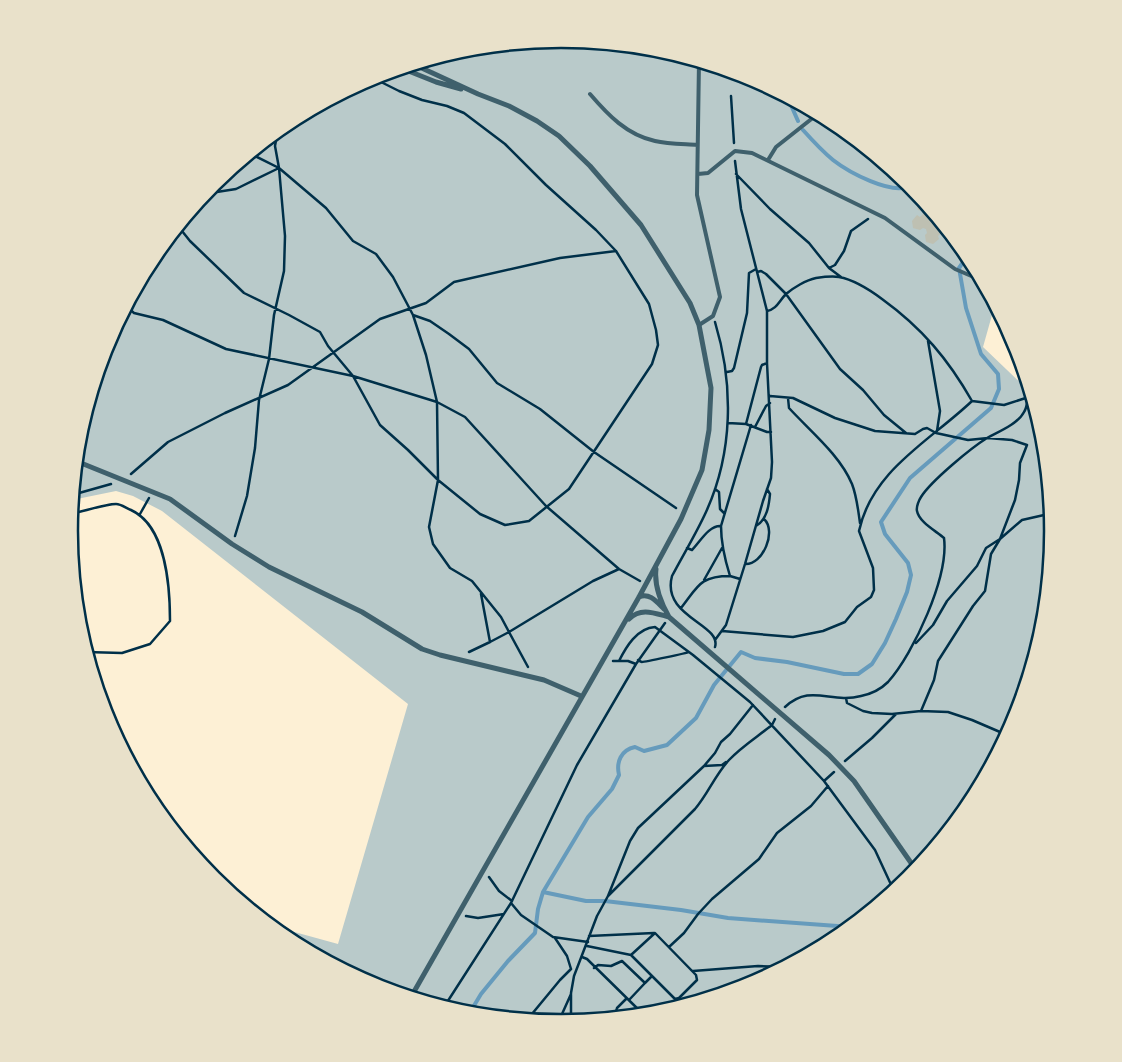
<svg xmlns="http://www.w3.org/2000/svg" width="1122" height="1062" font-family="'PT Sans Narrow',sans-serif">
  <rect width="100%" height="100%" fill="#fdf0d5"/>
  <path fill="#b9caca" d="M561,39l96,9 93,28 85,46 74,61 61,75 27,49 -3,1 -11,39 45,43 2,-1 14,46 9,96 -9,96 -28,93 -46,85 -61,74 -75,61 -85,46 -92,28 -96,9 -96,-9 -93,-28 -85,-46 -18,-15 69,19 70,-240 -246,-193 -29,-15 -17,-5 -44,9 6,-65 28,-93 46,-85 61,-74 75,-61 85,-46 92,-28z"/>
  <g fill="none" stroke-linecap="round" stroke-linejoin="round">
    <path stroke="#669bbc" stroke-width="4" d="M787,96l11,25
      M803,130c9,10 19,21 30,30 14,11 60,37 78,25
      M543,892l43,9h19l76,9 47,8 123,9
      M469,1014l12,-20 27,-33 27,-28 3,-24 5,-17 45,-75 24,-28 7,-14c-3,-13 2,-25 16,-28l9,4 23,-6 29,-27 18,-33 27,-33 14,6 32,4 57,12h14l14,-10 13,-21 11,-24 11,-27 4,-17 -3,-12 -23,-29 -4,-12 29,-44 81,-70 8,-19 -1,-15 -17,-20 -15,-46 -7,-40 9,-13"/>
  </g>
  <path fill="#bec0b2" d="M921,198l13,15 -3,7 4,5 7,-2 12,15 -2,2 -8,-2v-4l-3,-1 -3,3 1,3 -6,5 -7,-2 -1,-7 2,-2 -1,-4 -3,-1 -3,2 -7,-2 -1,-7 5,-6 3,2 3,-3 -1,-3 -4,-1 -2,-8z"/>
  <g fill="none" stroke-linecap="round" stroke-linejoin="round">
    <path stroke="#003049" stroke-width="2.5" d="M731,96l3,47
      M249,153l30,15 47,40 27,33 23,13 17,23 20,38 17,6 19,13 20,15 28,34 43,26 54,43 82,56
      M736,174l34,35 39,34 20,25
      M204,194l32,-5 43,-21
      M178,226l12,15 54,52 45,22 31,17 8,14 25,30 27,49 28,25 30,30 42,34 25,11 24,-4 40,-32 83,-125 6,-19 -2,-15 -7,-26 -33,-53 -20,-21 -50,-45 -41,-41 -41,-31 -17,-7 -25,-6 -23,-9 -28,-14
      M757,272l4,-1 5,3 20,20 54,75 23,21 21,25 22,18
      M841,277l-12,-9 6,-3 9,-14 7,-20 17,-12
      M126,306l8,7 29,7 63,29 127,27 84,26 28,15 81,89 73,63 21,12
      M767,311c10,-2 12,-10 19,-17 7,-6 20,-14 30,-16 7,-1 16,-2 23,-1 16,3 31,13 43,22 40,29 66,60 90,102
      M413,315l13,40 11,47 1,78 -9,47 4,17 17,24 22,13 29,36 8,15 84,-51 26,-12
      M928,341l12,70 -3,20
      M727,372l5,-1 2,-3 13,-55 2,-40 7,-4
      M770,396l23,2 42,20 40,13 40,3 8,-5 4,-1 9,5 32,7 20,-2 24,2 15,5 -7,18 -1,17 -4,20 -15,39 -9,15 -6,37 -12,15 -35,55 -4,19 -13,31
      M788,398l1,10c21,23 51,47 63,76 5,13 6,26 8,39
      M728,423l18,1 21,8h4
      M746,424l15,-57 1,-2 5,-2
      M755,427l11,-21 4,-3
      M131,474l37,-32 57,-29 63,-28 92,-66 46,-16 28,-21 106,-24 56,-7
      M715,489l4,3 1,17 4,4
      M72,495l39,-11
      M70,514c12,-2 35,-10 46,-10 5,0 10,4 15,6 35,16 39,77 39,111l-20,23 -28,9 -36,-1
      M140,514l9,-16
      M756,526c11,-6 13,-21 14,-32l-3,-5
      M235,536l12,-40 8,-48 4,-48 10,-41 5,-44 10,-44 1,-35 -6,-68 -4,-22 3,-17
      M687,548l5,2c8,-8 17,-25 29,-24
      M745,564c18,1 32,-33 19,-45
      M740,579l-10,-3c-5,-16 -9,-33 -9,-50l30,-101
      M704,580l18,-32
      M481,594l9,48 19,-10 19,35
      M681,608c17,-21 18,-32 49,-32
      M722,631l71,6 30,-6 22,-9 12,-15 14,-10 3,-7 -1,-22 -14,-37c13,-61 71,-90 113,-130l32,4 28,-9
      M715,640l11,-15 19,-61 18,-63 8,-23 1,-16 -5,-99v-52l-26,-102 -6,-48
      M916,643l17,-18 14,-24 30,-35 9,-18 14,-9 22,-19 22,-5 8,1
      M715,647c7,-23 -54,-30 -43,-71 11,-21 24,-42 34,-64 27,-59 28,-127 9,-190
      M469,652l21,-10
      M638,660c2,1 3,2 4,2 3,0 45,-9 47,-10
      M613,661h15l8,3
      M619,661c7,-14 18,-33 36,-34l38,28 57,47 74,79 51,69 19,41
      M846,698l1,5 16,8 9,2 20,1 29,-3 27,1 24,8 35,15
      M785,707c26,-24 45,-3 76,-11 10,-2 20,-7 27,-14 26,-29 61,-106 56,-144 -8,-7 -25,-16 -27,-27 -1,-4 2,-11 4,-14 10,-16 50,-49 66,-59 11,-6 31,-14 37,-26 3,-4 3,-10 4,-15l8,13
      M845,761l27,-23 24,-24
      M704,766l18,-1 4,-3
      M824,781l10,-9
      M489,877l10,14 13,10
      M608,896l87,-87c13,-15 20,-34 34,-49 12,-13 28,-23 43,-35l3,-6
      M511,903l10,12 32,22 35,5
      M466,916l12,2 26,-4
      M589,936l65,-3
      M555,938l12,18 4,13
      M587,946l44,9 44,44 4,-1 18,-18 -1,-5 -41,-42 -24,22
      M669,947l15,-14 14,-19 14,-15 47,-40 18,-26 34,-27 17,-20
      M582,957l5,2 57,56
      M594,968l4,-3 13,1 11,-5 23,22 7,-7
      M693,971l65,-5 27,1
      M629,1000l16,-17
      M444,1007l67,-104 66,-138 59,-101 29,-41
      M614,1018l3,-10 9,-9
      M527,1020l33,-40 11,-11
      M571,1022v-29l3,-17 23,-60 11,-20 22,-55 8,-13 66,-62 11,-13 6,-11 9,-8 23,-29
      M558,1023l13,-29"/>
    <path stroke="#3f606c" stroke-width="4" d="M699,61l-2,134 23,102 -7,19 -14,9
      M590,94c18,21 37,41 65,47 13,3 29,3 42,4
      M768,160l8,-13 43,-34
      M698,174l10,-1 27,-22 17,2 133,65 70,51 28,12"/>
    <path stroke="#3f606c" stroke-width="4.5" d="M833,121l7,7 18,13"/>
    <path stroke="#3f606c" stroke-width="5" d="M401,68l35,14 25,7
      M76,461l94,38 62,45 37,23 93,45 60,37 18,6 104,25 37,16
      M656,569c-2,17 5,34 13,48l160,138 25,26 62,89
      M639,597c10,-5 18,5 25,12
      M629,619c12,-12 25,-6 40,-2
      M411,997l228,-400 42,-78 21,-49 7,-40 2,-42 -12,-63 -9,-22 -49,-78 -51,-59 -31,-30 -22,-15 -28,-15 -31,-12 -65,-30"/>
  </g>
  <path d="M0 0H1122V1062H0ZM78 531a483 483 0 1 1 966 0a483 483 0 1 1-966 0Z" fill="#e9e1ca" fill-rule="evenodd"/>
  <path fill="none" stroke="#003049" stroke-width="2.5" d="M78 531a483 483 0 1 1 966 0a483 483 0 1 1-966 0Z"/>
</svg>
